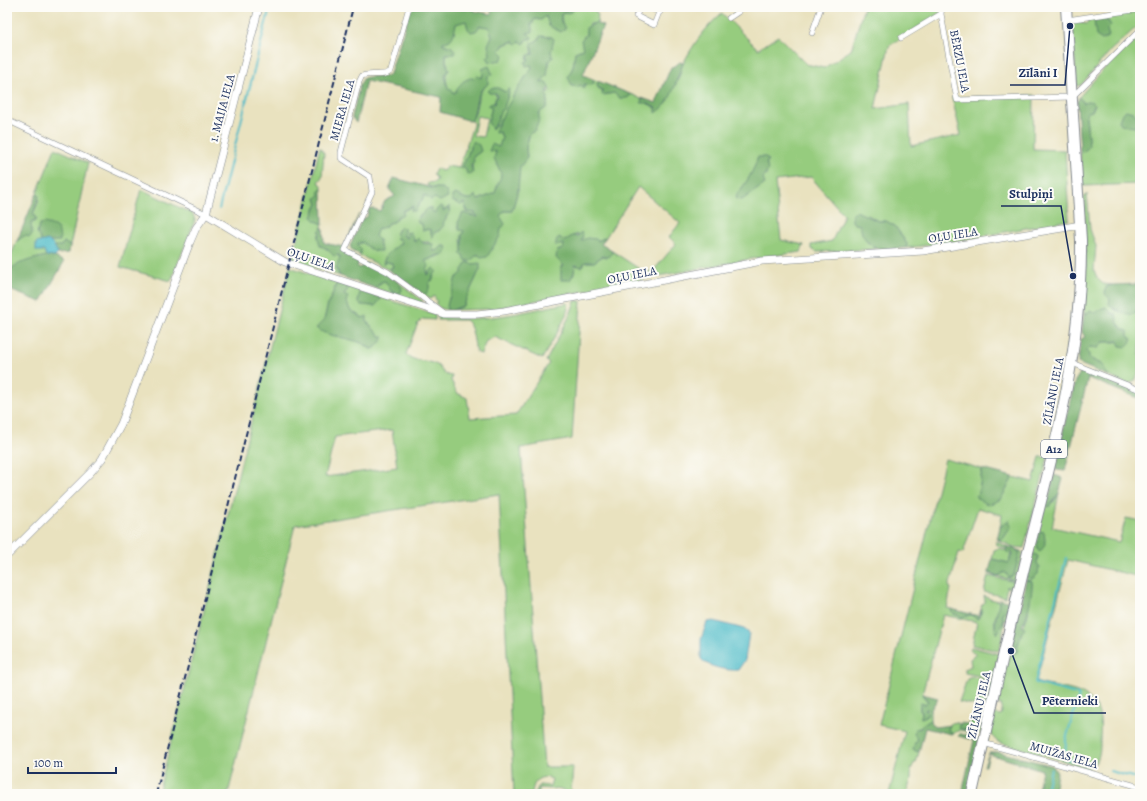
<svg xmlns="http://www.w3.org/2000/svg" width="1147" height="801" font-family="Alegreya,serif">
  <rect width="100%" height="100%" fill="#fdfcf7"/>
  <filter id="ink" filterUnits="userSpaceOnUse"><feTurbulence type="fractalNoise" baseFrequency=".025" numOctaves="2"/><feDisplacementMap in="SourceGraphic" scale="8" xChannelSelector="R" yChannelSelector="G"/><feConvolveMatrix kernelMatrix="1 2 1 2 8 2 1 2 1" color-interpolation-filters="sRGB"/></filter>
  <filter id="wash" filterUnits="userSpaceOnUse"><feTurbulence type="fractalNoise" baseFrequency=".012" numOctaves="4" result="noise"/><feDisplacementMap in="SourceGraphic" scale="16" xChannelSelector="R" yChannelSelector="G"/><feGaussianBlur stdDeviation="0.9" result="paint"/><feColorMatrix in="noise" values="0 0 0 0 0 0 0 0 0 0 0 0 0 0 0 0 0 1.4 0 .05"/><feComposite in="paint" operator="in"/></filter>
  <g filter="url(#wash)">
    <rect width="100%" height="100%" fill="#e9e2bf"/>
    <path fill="#96cc7e" stroke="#587e6e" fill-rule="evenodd" d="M577,7h15l6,8 -1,8 -7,1 -4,8v3l-3,2v12l-8,3 -2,15 -3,6 3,13 21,-3 -1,-4 5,2 -1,3 1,4 5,3 1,4 10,-2 6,5 10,-2v-2c12,4 17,10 29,16 6,-5 19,-28 21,-36 1,-5 2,-8 4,-12 10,-19 22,-35 38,-49l36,36 20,-13 28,28 18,4 27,-18 13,-43h76v6l-51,33 -14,63 34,-5 2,42 50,-11 -9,-37 82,-3 -1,54 32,1 4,70 -118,22 -45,6 1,-4 -12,-18 -9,-5h-8l-10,-6 -8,10 7,17 9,7 -59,3 -6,-3v-4l21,-4 12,-26 -33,-38 -36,4 6,59 23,5 -3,7 -45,6 -108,20 -2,-6 7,-1 23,-27 -7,-7 11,-14 -42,-36 -32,50 -9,4 -4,-2 -12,2 -2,-7 -7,2 -11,8 3,-1 -1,6 -4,1 -1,10 5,3 -1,3 9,12 3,-5 1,-8h9l1,-3h9l9,-6 8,-1 1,-4 32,21 1,7 -152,30 -41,1 11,-4 17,-37 -8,-5 -5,1 -18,33 -2,12 -7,-2 -5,-5 2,-1 -3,-6 -4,3 -5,-4 4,-13 4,-2 1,-6 -4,-2 -1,3 -4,-14 19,-7 1,-2 -12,-1 -4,-9h-14l-1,-3 -6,-4 -1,3 -4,-4 -6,2 4,7c-7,7 -13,10 -18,19l2,2 2,-2 7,2 -5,6 -30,-15 -2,-11 8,-2 10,10 5,-5 -1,-7 -3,-1 -1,-4 3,-6c5,-2 10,-7 16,-7l9,-11 6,-4h8l8,-12 9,2h14c-2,-11 -13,-7 -21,-12l1,-2 7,-1 2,-3 -4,-5 3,-6 6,3 5,-3 -1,-2 13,2 15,-46 -3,-1c8,-9 3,-26 15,-35l2,-10 2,-1h-7l-4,4c-14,-2 -15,4 -24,14 -11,-4 -10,-18 -7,-28l-2,-4v-7h4l-3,-9 -4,-1v-2l10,-11 3,-7 8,-4 4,4 -1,2h19l5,4c0,2 1,4 1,7 0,9 -6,11 1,23h8l-2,-10c8,-11 19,-6 29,-12l-1,-5 8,-14 3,1 7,-4 9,13 4,1 4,-6 -1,-10 6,-1zM544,37h8l-3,28 -8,18h3l6,7 -4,5 1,12 -8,6 -4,18 -5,2 -4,14 1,10 -8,10 -1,23 -6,21h-8l-4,5c2,19 -2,23 -12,38l-25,2 -2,-17 3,-8 -6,-8 5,-10 15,4 -3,-4 -8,-1 -3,-9 -6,1 -3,-10 11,5 12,1 17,-7 7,-14 -1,-7 -5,-10 1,-9 -4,-2 6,-4 3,-9 -5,-12 10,-15 6,-15 19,-28 -5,-11 5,-3v-8zM498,88l7,4 3,-3 1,5 -11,22 -2,9 -5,3 -2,-10 3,-11h-3c8,-5 7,-11 6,-18zM477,116l10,2 -4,19 -10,-1zM471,144h6l4,7 -8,6 -1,13 -5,1 -3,-4zM760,158l7,6 -1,12 -3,1 -1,7 -16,12 -10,3 1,-5c8,-9 18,-23 20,-35zM428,208h2l4,5 4,-4 6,2 4,-3 3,1 -11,20 -9,5v-5l-6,1 -3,-6 -4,-3 1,-5 8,-5z
      M1140,11v4l-3,2 3,7 -29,26 -30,35 -4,1 -5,-64 15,2 1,-5h8l-2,8 13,3 2,-8 -7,-4z
      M1139,35l-1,4 2,-2v147l-57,2 -3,-35 8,-14 -2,-21 2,-4 4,-1 3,-7 -11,-1 -5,-6 32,-36z
      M320,147l4,6 -2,24 -4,5 4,3v4h-1l-1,6 -4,4 2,5 -5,8 3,9 7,3 -5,13 9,13 13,7 -4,13 4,6 -48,-16z
      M55,148l33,15 -18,83 -6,-4 -3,4h-7l-15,-18 -2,5 5,9 -6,1 8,8 2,5c-13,4 -31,6 -39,18v-9l10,-24 13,-10 1,-8 4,-1 1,-4 -3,-4c3,-7 8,-14 4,-21z
      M141,189l52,25 2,6 -24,61 -51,-14z
      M1087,193l3,36 6,17 -2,24 3,8 6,6 9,1 -6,2 7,22 13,5 8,-2 6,1v55l-5,13 -7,3 -20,-8 -5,-11 -14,-7 -3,-7 4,-4h8l5,-5h13l12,-6 -9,-12h-2l-7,-11 -26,1 2,-45 -2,-71z
      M290,267l47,16 -9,21 -4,16 -8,8c16,10 37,8 53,19l1,2 5,-1 5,-11 -16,-19 -14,-7 -6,-16 5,-8 11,4v7l5,7 6,1 11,-8 53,16v6l-13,-1 -4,4 -12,31c6,8 21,6 29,10 8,3 5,11 17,12l-1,4 6,13 10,5 3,20 46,-3 33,-52 -3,-2 24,-46 5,-14h6l-9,138 -51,9 23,319h29l-2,27h-6v-4l-26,-2v6h-4l4,-9 11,1 2,-7c-13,-5 -19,2 -20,15h-18l-15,-300 -204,31 -67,269h-70zM392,430l5,37 -72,10 10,-40z
      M383,281h3l5,10 7,4 -1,-14 26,20 -2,2 -46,-15z
      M568,303c3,10 -20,45 -26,56l-47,-22 -9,4 -5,13 -5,-2c-2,-9 -3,-28 -11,-32h-27l1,-4c43,8 87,-5 129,-13z
      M1040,457h8l-24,91 -10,-1 -16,-7 7,-4 1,-13 -6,4 2,-12 -24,-7 -15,45 -4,-1 -10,35 2,1 -4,20 4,1 1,4 10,4 9,-2 7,4 4,-8 -1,-5 4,-4 -1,-6 6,3 9,2v9c-6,7 -5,16 -2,24l7,-13 -2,-9 8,-7v-3l1,2 -4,16h-2l-5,29 -2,2 -26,-6 5,-23 -34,-7 -21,80 6,7 -8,4v4l2,2 -1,6 4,-8 2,-1 3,2v9l-9,8h-3v12l-5,10 6,2 -3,11h-2l-3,7v10l-5,14h-17l16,-63 -26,-6 66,-266 37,10 -3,25 10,11 12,-6 12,-22 20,5z
      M1059,493l-7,34 67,15 7,-24 14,3v56l-72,-17 -32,122c19,7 55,5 62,29 4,10 2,23 2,34 0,9 -2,20 -12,23l-90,-26c-11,-8 -5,-18 -3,-28l6,1 1,-3 -2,-8h-2l11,-50h2l1,-2 1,2 4,-2c1,-13 7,-25 11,-38 1,-4 0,-6 0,-9 0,-5 4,-16 4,-22l-6,-3v-4l13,-9 -7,-14 13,-49 8,-1z
      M996,541l7,4 18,6 2,2 -6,28 -28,-7v-2l9,4 7,-4 9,3c3,-7 2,-17 6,-23 -8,-2 -18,-4 -24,-8z
      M999,548l12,4 -2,11 -17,-4 2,-9z
      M988,576l28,6 -4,15 -4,1 3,-9 -4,-3 -2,11 -21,-5z
      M971,647l28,7 -6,25 -28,-6v-4l6,-3 -1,-7 6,-5 -6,-3z
      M972,677l12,2 -5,22v9l-5,-5 -15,-3 8,-23z
      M988,680l5,3 -13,50 -4,1 -16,-4 -9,4 1,-2 -4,-2 3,-7 6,-1 4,6 7,3 6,-1 9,-22z"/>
    <path fill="#78b06d" stroke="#4a7066" d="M411,7h49l3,3 7,-2 5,3 16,3 2,-1 -4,-3 -1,-3h95h-6l-6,5 -10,2v8l5,6 -5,4 -12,-6 -3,-10 -5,4 -6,-1 -4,5 2,8 -6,1 5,4 -1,2h-4l-3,5 -4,-3 -3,3 -4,-3 -10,4 -1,3 -3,2 5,5 -3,5 -11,2 -3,-5 3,-2 -2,-10 4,-9 -3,-9 -9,-1 -4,5 -5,1 -3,-3 -2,-8 -10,3c-2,8 -2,18 -13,18v2l9,3 3,4 -1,3h-8v8l3,8 -4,5 3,14h4l1,3 2,1c4,-6 6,-12 13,-14 4,-2 5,0 9,-3l4,2 2,-3 -1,-6 7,-3 3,7v2l-4,1v8l-7,6 -4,9 -4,19 -2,3 -31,-9 1,-15 -75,-16 -10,42 -4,-6 8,-33 4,-6c9,-3 18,1 26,-4z
      M1102,18l7,4 2,4 -4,4 2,6 -7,4 -6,-4 -2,-16z
      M595,23l8,3 -20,49 10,4 1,4 -4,2 -6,-1v5l-3,-4 -4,2 -5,-1 -4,-9 5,-10 2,-15 8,-3 -2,-9 5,-5v-7z
      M540,36l12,1 2,2 -3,13 2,6 -4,3 -2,15 -6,5v2l5,-1 3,5 -3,8 2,2 -1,10 -8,6v7l-4,11 -5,2 -4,14 1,11 -7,9 -2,23 -6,21h-8l-4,5 5,8 -4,5 -1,7 -13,21 -6,1 -3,-4 -8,7 -5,-1 -2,-5 -3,-1 2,-3v-16l2,-4 -5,-1 -1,-7 5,-10 15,4 -3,-4 -7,-1 -4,-9 -3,2 -9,-4v-5l3,-2 11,5h6l3,-4 3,5 17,-7c6,-22 10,-12 -1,-35l2,-6 -7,-1 3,-7 7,3 3,-9 -2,-6 -5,1v-2c11,-23 22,-43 37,-63l-1,-3 -5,1 -1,-4 3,-1v-6l5,-1 -2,-10 8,-5z
      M680,62l3,1c-7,17 -11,41 -27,50v-5l-9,-5h-6l1,-5 14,5 15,-36 4,-1z
      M598,81l32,13v2l-3,2h-7l-6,-5 -12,2 1,-4 -6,-5z
      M498,88l7,4 4,-4c0,8 -4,14 -5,21l-3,1c-2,6 -4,14 -9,19l-4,-7 4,-15 -4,-2 2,-2 4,1 3,-9 -1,-2h-7l-1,-2 3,-3z
      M1079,97l5,6 6,-2 5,3 -3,7 -4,1 -2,4 3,31 -6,5 -3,-1 -3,-48z
      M1126,110l7,2 6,7 -4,8 -14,-2 -2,-4 3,-8z
      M473,141l6,4 2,6 -8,6 1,4 -3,4 2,8 -6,1 -2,-6h-3z
      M758,157h8l2,4 -2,2c4,10 0,9 -3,16l2,5 -23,16 -6,-1 1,-5c9,-10 17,-24 21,-37z
      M394,178l38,10h10l4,3 2,6 -8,4 -5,-3 -4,2 -6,-5 -10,16h-4l2,-5 -10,5v4l-5,1 -4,6 -6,1 -3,4 -7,2 -3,7 4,4 2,11h-8l-11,-9 -5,2 4,5v5l-8,-2 -3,-6 12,-27 5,-2 2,-8 2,-1 9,3 5,-10 10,-5 -6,-7z
      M321,189h1l1,35 -7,-3 -4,-4 6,-13 -2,-6 4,-3 -2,-3z
      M37,193l2,3 -6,18 4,6 -6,3 1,11 -2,3 -6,-1 -7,5z
      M440,206l3,1v4l7,-5v7l-4,4v3l-3,3 1,2 -5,6 -4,1 -3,6 -1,-8 -4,-1 -4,2 -1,-7 -4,-1 -1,-4 11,-11h4l-1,2 3,3z
      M856,211l22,10h8l9,5 12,18 -1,4c-22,1 -31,7 -44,-14 -1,-3 -1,-6 -2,-9l-6,-1 -2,-3v-6z
      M359,214l-15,35 16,11 -3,6 3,2 6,-5c12,6 30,12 36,26l-2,5 -9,-3 -6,-10 -4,1 -6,6 -35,-12 -4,-8 4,-11 -1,-2 -5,1 -8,-8 -6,-2 -2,-9 2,-4 -1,-2 4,-4 1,16 20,4z
      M45,223c13,4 14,4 15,18l-18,1 -5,-9 3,-9z
      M401,227l3,1v8l3,2 1,-2 -2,-3 4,-1 5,10 3,-4 5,5 10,1v7l5,-1 4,-4h4l1,3 -3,6h-5l-14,6 4,5 -2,4 1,5 5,-7 4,3 -4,5v4l-4,2v7l-4,6 -36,-25 4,-3 -1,-4 -5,-1 -4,2 3,-9 15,-12 -2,-4h-3l1,-3 -2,-3z
      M581,232l2,4 -2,5 6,-3 9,1 2,2 8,-4 -5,7 11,7 -1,4 -4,2 -4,-1 -9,6h-9l-3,5 -7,-2 -1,8 -4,7h-9v-12l3,-2 -8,-8 1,-7 6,-2 1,-5 -8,2v-5l3,-4 6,4 7,-5h6z
      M64,242l6,4 -1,7 -11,1 -4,-8h7z
      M46,256l9,1 9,5 -23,40 -34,-13c0,-5 -1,-12 1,-16 5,-11 28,-14 38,-17z
      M467,262l5,2 8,-1v6l-17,37 -11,4h-5c-1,-10 8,-20 8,-31l7,-6v-3z
      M337,283l12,4 -5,8 4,2 -2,4 4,9 13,8 4,-2v6l13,14h3v3l-8,9 -5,1 -1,-2c-14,-10 -42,-9 -53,-19l8,-8 4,-16z
      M1140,284v29c-5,0 -9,2 -13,1 -6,-1 -15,-6 -18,-10l1,-5 -5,-5 1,-7 6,-2z
      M360,291l22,7 -7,8 -14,-1 -3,-3z
      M1106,307l5,6 5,1c1,8 3,15 12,17v5l4,3 -2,5 -3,3 -7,-1 -2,-5 -15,1 -5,6 -8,-1 -4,4 3,3v4l14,7 5,11 -30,-13 3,-24 4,-2 -3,-5 2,-18h3l3,-4 6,3 4,-4z
      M1085,372l55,21v6l-52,-21 -23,93 -9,-1 -1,-6 1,-6 5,-2 2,-6 -3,-7 15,-62 5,-8z
      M982,469l31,8 -12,22 -12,6 -12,-6 -1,-3 3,-3z
      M1054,475l6,2 3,2 -4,14 -10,14 -4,-3 4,-6z
      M1009,520l2,7 -8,12h-6l3,-12z
      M1040,531l4,1c1,9 3,14 -5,20l-2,-6z
      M1007,547l7,2 6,3 -6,23 -5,3 -4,-6 -7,4 -9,-4 3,-13 17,4 3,-9 -2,-3 -2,2 -2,-2z
      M1032,553l6,3 -1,7 2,3 -1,8 -6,5 -6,-3z
      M1026,580l6,1c1,9 -4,38 -10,44l3,4 -3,3 -3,10 -3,4 1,6 -4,2 -1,-5 -2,-1z
      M1000,599l7,2 3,4 -2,4 -6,4 2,8 -7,13c-5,-5 1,-28 3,-35z
      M951,609l28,7 2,-7 1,2 -5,8 -6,-4 -9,2 -10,-4z
      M984,679l4,1v4l-9,36 1,7c-6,6 -14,3 -21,1l1,-5 8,1 4,-4h6l1,-4 -1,-15z
      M922,694l16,4 -8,13 -3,-2 -2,1 3,3 -1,3 -6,2 1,-6 -2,-1v-8l5,1 3,-3z
      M930,720l5,7 15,-2 -2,5 4,2 -1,2 -26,-6 -6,24 -6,-2 2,-8 3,-2 -4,-6 1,-5 6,-1 2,-4z
      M961,733l2,2 5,-1 2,4 4,-1 5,2 -12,55h-5l12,-54 -16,-4z
      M998,752l55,14 4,7 -3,21h-17l5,-24 -53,-16 -3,12h-2l5,-13z"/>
    <path fill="#4ebbc8" stroke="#347593" d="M48,240l6,6 4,8 -3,3 -9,-1 -2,-5h-8v-8z
      M714,621l30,8 5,4 -4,27 -7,10c-10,1 -31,-3 -37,-11v-20l6,-17z"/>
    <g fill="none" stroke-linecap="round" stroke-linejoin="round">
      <path stroke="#4ebbc8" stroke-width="2" d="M219,209l51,-202
        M1055,755l35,10
        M1065,758l1,-19 13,-43 -3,-2 -41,-11 31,-125
        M1110,771l30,8
        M1045,794l6,-25"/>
    </g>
  </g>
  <g filter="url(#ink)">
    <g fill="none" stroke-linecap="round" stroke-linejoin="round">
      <defs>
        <path id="street" d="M409,7l-18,64c-8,7 -19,1 -29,5l-3,6 -18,70v6l29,19 2,15 -27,58 43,22 54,40
          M640,7l-4,9 18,9 7,-18
          M647,7l13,5
          M942,7l-1,7 16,86 115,-3 68,-67
          M729,18l9,-6 2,-5
          M1067,20l73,-11
          M812,33l9,-26
          M901,38l40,-24
          M7,120l199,94
          M1072,363l68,27
          M983,743l157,44"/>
        <path id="secondary" d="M206,214l79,48 159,52h33l27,-3 258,-50 161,-10 158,-26
          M7,556l83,-83 12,-14 19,-35 69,-182 6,-14 10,-14 53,-207"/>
        <path id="highway" d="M972,794c18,-81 36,-162 56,-242 27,-105 54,-203 53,-312l-15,-233"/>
      </defs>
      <use href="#street" stroke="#82888e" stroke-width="6"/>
      <use href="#secondary" stroke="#82888e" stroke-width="8"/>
      <use href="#highway" stroke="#82888e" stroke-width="12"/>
      <use href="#street" stroke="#fff" stroke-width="5"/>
      <use href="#secondary" stroke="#fff" stroke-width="7"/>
      <use href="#highway" stroke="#fff" stroke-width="10"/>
      <path stroke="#1b2f5e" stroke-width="2" stroke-dasharray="6 3" stroke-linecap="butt" d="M156,794l197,-787"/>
    </g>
  </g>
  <g text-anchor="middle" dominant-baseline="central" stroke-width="4" stroke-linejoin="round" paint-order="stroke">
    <rect fill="#fdfcf7" stroke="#5f6c8c" stroke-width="1" x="1041" y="440" width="26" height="18" rx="3"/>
    <g font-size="11" font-weight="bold" fill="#1b2f5e">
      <text x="1054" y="449">A12</text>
    </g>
    <g font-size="12" fill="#1b2f5e" stroke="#fdfcf7">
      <text transform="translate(960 61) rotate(79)">BĒRZU IELA</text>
      <text transform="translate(222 108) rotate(-75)">1. MAIJA IELA</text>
      <text transform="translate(342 110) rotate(-74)">MIERA IELA</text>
      <text transform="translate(953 235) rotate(-9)">OĻU IELA</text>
      <text transform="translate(311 259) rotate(19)">OĻU IELA</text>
      <text transform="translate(632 275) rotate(-11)">OĻU IELA</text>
      <text transform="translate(1053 391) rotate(-79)">ZĪLĀNU IELA</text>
      <text transform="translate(979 705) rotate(-77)">ZĪLĀNU IELA</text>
      <text transform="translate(1064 755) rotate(16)">MUIŽAS IELA</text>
    </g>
  </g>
  <path fill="none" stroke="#1b2f5e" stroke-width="1.5" d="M1070 26L1065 85H1010M1073 276L1061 206H1001M1011 651L1034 713H1106"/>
  <g fill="#1b2f5e" stroke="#fdfcf7" stroke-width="1.5">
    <circle cx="1070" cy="26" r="4"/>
    <circle cx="1073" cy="276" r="4"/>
    <circle cx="1011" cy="651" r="4"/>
  </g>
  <g font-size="13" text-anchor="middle" font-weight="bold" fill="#1b2f5e" stroke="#fdfcf7" stroke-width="4" stroke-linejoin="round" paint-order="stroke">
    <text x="1038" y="77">Zīlāni I</text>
    <text x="1031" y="198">Stulpiņi</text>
    <text x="1070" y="705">Pēternieki</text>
  </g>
  <rect width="1147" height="801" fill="none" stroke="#fdfcf7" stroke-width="24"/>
  <path d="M28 767v6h88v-6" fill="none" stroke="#1b2f5e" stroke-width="2"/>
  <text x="34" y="767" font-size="12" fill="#1b2f5e" stroke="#fdfcf7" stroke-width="3" paint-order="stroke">100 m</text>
</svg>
